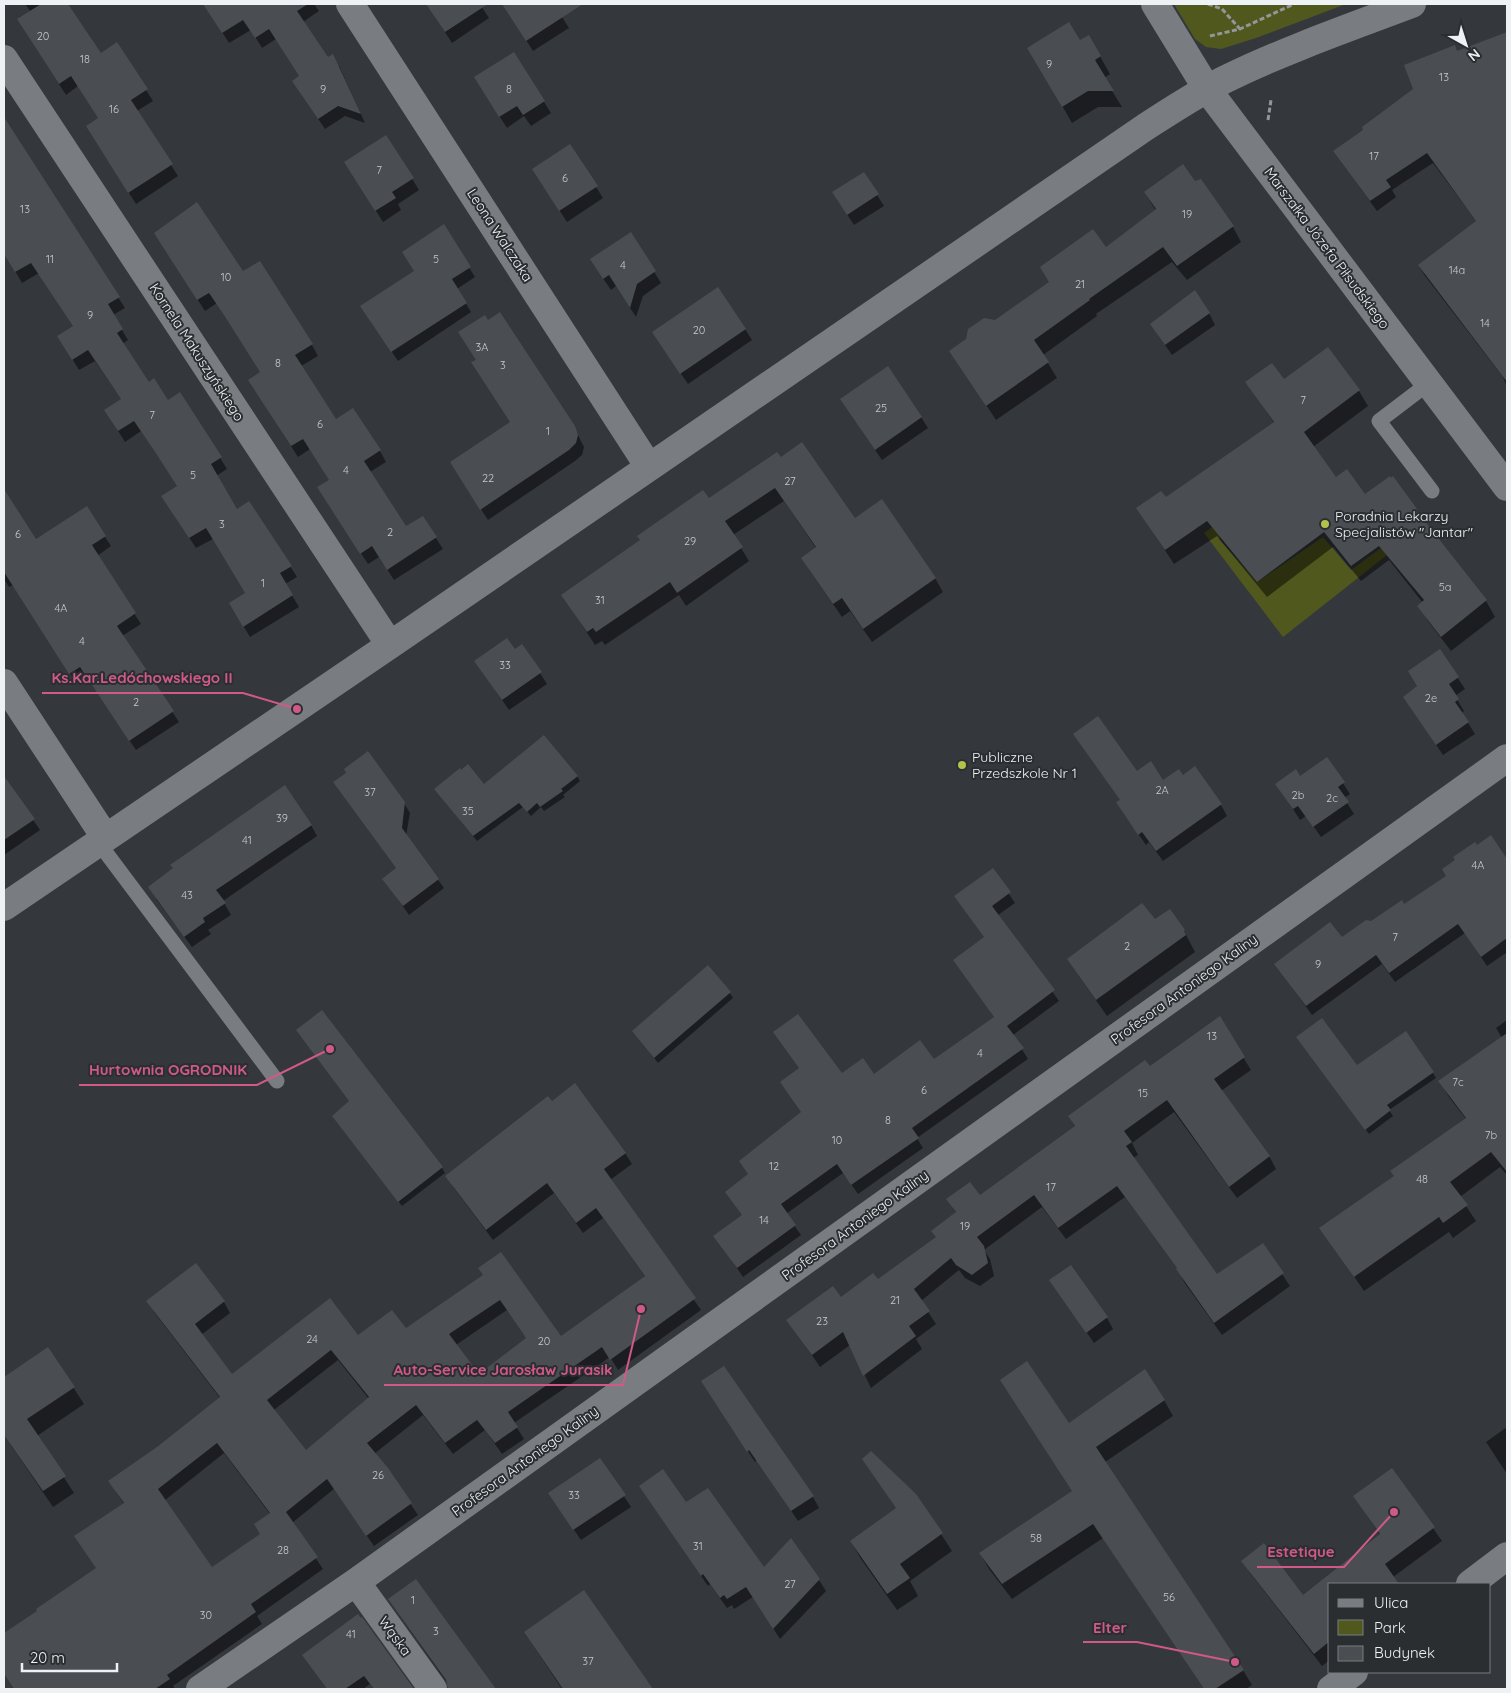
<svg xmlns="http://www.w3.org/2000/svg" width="1511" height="1693" font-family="Quicksand,sans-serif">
  <rect width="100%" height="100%" fill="#34383c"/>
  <path fill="#51581d" d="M1174,4h172l-90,34 -35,11 -15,-2 -11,-8z
    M1219,522l9,10 -9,7 38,43 66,-45 28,33 45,-33 5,7 -118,93 -79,-104z"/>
  <path fill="#0007" fill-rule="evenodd" d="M25,4h42l33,51 46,35 7,11 -16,10 41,65 -42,28 -42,-66 5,-19 -21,-33 -12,9 -41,-64 6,-19z
    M211,4h103l5,7 -16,11 25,37 11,7 26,57 -20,-7 -20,13 -25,-37v-15l-24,-38 -14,9 -11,-18 -22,13 -23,-36z
    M427,4h53l9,14 -37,25z
    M503,4h51l15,24 -36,23z
    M1507,33v222l-16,15 16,22v95l-4,-10 -78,-101 -6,-10 58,-44 -44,-59 -41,27 4,7 -19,14 -43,-59 31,-22 93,-78z
    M1089,37l21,37 -6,4 18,29h-24l-26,16 -43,-75 51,-6z
    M513,53l38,60 -20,13 -7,-10 -17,12 -25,-39z
    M7,125l118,183 -12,7 15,25 -6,4 26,39 20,19 12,-8 47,75 -11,7 21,35 12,-9 48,75 -12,7 14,23 -49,30 -20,-33 16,-10 -33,-55 -17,9 -27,-41 9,-21 -37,-55 -16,11 -13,-21 10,-21 -27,-39 -16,9 -14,-23 9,-21 -35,-53 -17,10 -18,-31v-125z
    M386,136l33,54 -21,14 3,6 -18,12 -31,-49z
    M570,146l33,52 -36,24 -27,-41z
    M833,193l44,2 7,11 -30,19z
    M1145,193l88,34 8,15 -54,38 -15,-18 -76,52 1,2 -54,39 14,23 -61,42 -45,-69 155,-102 50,-38z
    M443,226l32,51 -18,12 14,23 -73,49 -31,-46 48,-44z
    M631,234l30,49 -18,13 -7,21 -20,-31 -5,4 -13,-19z
    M162,244l81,29 69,72 6,11 -17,10 35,54 44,31 6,11 -16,10 36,56 17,-10 20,31 -49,31 -15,-23 -11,7 -43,-65 5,-19 -20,-31 -12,8 -42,-66 5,-18 -44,-70 -12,8z
    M1209,313l6,12 -43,30 -14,-20z
    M745,329l7,11 -64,44 -28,-41z
    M1328,349l31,42 9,15 -55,41 23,32 29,17 51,13 6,10 64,82 9,16 -44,34 -23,-30 -9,-15 4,-3 -34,-43 -28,21 -28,-34 -66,50 -50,-61 -43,28 -27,-41 18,-24 109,-76 -27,-40 37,-2z
    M477,360l97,67 10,20 -2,8 -7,6 -87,59 -30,-46 53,-51z
    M848,410l73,7 7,11 -46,32z
    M780,458l74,61 81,59 8,14 -71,50 -22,-31 -8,6 -32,-46 -8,-13 14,-10 -32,-47 -51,34 16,26 -63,45 -7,-11 -74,50 -3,-4 -7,4 -24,-37 137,-108z
    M16,510l20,31 69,-4 6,9 -14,10 44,68 -19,12 57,86 -43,28 -50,-74 -10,7 -63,-98 -4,2 -5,-8v-61z
    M515,651l25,22 7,11 -38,26 -34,-49z
    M1440,651l25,38 -10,7 9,15 -2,2 13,21 -32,21 -39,-58 15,-11z
    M1081,745l56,28 26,9 20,-6 38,29 6,11 -64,45 -14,-19 -3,3 -22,-31 -3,-13z
    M1327,759l23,35 -6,4 10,16 -33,23 -15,-21 -6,4 -23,-36 23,-7z
    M461,772l23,14 93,-10 3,5 -17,14 2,2 -21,14 -3,-4 -10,9 -8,-9 -46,34 -38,-47z
    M340,791l64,12 6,10 -4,23 38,52 -35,27 -25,-36 13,-10z
    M14,792l26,38 -36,25v-57z
    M311,825l6,11 -94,65 8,14 -23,15 3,4 -19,13 -36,-48z
    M1490,837l17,25v93l-1,-2 -19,13 -22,-33 -70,49 -13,-18 -70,51 -37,-51 67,-25 62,-34 43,-29 30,-29z
    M992,869l23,34 -17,12 61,86 -46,34 15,24 -111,79 6,10 -65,46 -15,-21 -57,41 15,21 -58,42 -28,-41 28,-20 -17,-24 23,-17 53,-62 39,-38 32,1 60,-15 62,-43 -41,-58 31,-22 -30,-42z
    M1154,921l30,10 11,21 -88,64 -28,-40 -10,-17z
    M730,993l3,5 -75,65 -21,-27z
    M1219,1018l32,52 -30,21 48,65 7,13 -39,29 -63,-86 -42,31 6,12 -5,3 84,118 45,-32 28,42 -68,49 -38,-53 -6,-13 -53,-72 -59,42 -24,-32 -58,43 6,9 4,17 -14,10 -15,-8 -6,-8 -38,31 15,23 -20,15 6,10 -51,39 -21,-43 -30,22 -32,-47 52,-21 37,-18 60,-43 19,-25 -8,-14 31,-2 96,-70 -6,-11 80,-48z
    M1507,1020v155l-7,-8 -40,30 16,24 -23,17 -4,-6 -85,59 -43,-63 74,-51 71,-58 -17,-22 -9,-15 62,-44 -6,-10z
    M297,1030l145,138 3,5 -43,33 -66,-85 14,-19z
    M1301,1042l56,25 76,6 3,5 -47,32 4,6 -24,18z
    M552,1103l73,50 7,11 -22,16 91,130 -83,60 -8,-13 -96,66 10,16 -22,15 -17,-24 -32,24 -30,-39 -49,39 13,15 31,46 -44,31 -40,-57 -42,34 31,46 -66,47 5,8 -89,62 2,3h-161l-10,-15v-39l35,-23 58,-43 27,-65 -8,-12 42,-44 62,-50 -66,-86 -6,-11 76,1 6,11 -29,22 31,41 126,-39 47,-7 79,-54 77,62 84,-62 -42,-58 -20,15 -29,-40 -61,47 -40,-53 -6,-11zM507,1310l20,29 -48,37 -23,-31zM338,1360l31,39 -63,53 -32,-42zM224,1453l46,61 -9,21 -49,34 -48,-68z
    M1051,1281l56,37 6,11 -19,14z
    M48,1348l36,56 -47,32 37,57 -21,14 -49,-72v-57z
    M709,1392l104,105 6,11 -21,13 -41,-61 -2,2z
    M1164,1400l9,16 -68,46 138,208 9,15 -6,4h-42l-101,-151 -91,61 -23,-30 -9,-16 93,-62 -5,-66z
    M1507,1427v47l-21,-32z
    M864,1459l51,35 37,57 -42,30 8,15 -21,14 -36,-51 -10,-17 46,-33z
    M600,1460l31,47 -50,33 -25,-36z
    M1392,1470l50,71 -49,36 5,7h-68v76l-8,6 -71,-92 -8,-13 59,36 78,-62 -26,-39z
    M647,1497l39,7 77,65 56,11 7,11 -46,48 -27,-42 -19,12 -2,-4 -5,3 -17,-24 -2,2z
    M415,1581l80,108h-45l-2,-5 -59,-84z
    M583,1592l68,97h-89l-37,-56z
    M362,1619l50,70h-38l-4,-5 -7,5h-36l-18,-25z"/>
  <path fill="#4a4e52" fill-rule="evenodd" d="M41,4h27l33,49 16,-11 31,47 -17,11 42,64 -45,29 -42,-67 12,-8 -27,-42 -12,8 -42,-65z
    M203,4h105l-11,7 31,46 5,-3 28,60 -23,-8 -20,13 -26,-38 7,-5 -30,-47 -14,9 -12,-18 -21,13z
    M426,4h62l-43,28z
    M502,4h81l-57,37z
    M1069,22l11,18 9,-5 12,21 -6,4 19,31h-26l-26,16 -35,-59z
    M1507,32v350l-89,-117 58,-44 -49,-68 -41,27 5,7 -21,14 -37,-50 30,-21 -1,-3 51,-38 -9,-24 51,-20 2,6z
    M514,52l31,49 -22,14 -6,-9 -18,11 -25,-40z
    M4,117l116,180 -12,7 15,25 -6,4 32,49 5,-4 14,22 12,-8 42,65 -11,7 26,45 12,-8 43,65 -12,7 13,22 -50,32 -14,-24 16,-10 -39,-65 -17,10 -28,-42 16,-10 -20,-31 -23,-34 -16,10 -14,-21 17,-11 -33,-49 -16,10 -15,-24 16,-10 -42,-63 -16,9 -11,-18z
    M386,135l28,43 -22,14 4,6 -21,13 -31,-49z
    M570,144l28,42 -39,25 -27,-42z
    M1183,164l12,17 6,-2 33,47 -57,40 -14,-19 -74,52 1,1 -56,40 15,22 -63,44 -37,-55 17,-12 2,-10 16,-11 11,2 54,-38 -9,-15 53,-38 13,18 50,-38 -12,-17z
    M864,172l15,22 -32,21 -15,-23z
    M197,202l46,69 17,-10 53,83 -18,11 20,31 21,33 17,-11 28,42 -17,11 42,65 17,-10 14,21 -50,33 -15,-24 -12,8 -43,-67 12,-7 -26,-41 -12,7 -43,-66 12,-8 -36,-57 -15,-22 -12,7 -43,-67z
    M444,224l27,43 -19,12 15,24 -76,49 -31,-46 54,-35 -12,-19z
    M631,232l25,39 -19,13 -7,24 -21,-33 -6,4 -13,-20z
    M718,287l28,42 -66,45 -28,-42z
    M1195,290l15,23 -45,32 -15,-21z
    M500,312l75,114 3,9 -2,8 -7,7 -89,60 -30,-48 60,-40 -39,-60 5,-2 -18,-28 27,-17 3,5z
    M1328,347l32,43 -56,42 32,45 11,-8 18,25 25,-18 1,2 2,-2 24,33 -1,1 71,90 -46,37 -24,-31 7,-6 -45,-54 -28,20 -27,-34 -67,50 -50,-61 -42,29 -29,-42 25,-17 5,6 108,-75 -29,-40 27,-19 12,16z
    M888,366l34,51 -47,33 -35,-51z
    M802,442l53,76 27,-19 54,79 -73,51 -21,-31 -9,6 -32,-46 15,-11 -41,-59 -50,33 18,26 -66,46 -7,-11 -74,50 -3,-4 -6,4 -26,-37 79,-55 -3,-4 66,-46 6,8 68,-46 4,5z
    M4,489l32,50 51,-33 19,30 -14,9 44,68 -19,13 57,85 -45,30 -49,-74 -11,7 -65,-102z
    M507,638l8,11 7,-5 20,28 -40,28 -28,-39z
    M1440,649l19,28 -10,7 10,15 -4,3 14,20 -33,23 -33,-48 14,-11 -9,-15z
    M1098,716l39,55 14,-10 12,19 16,-11 4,6 12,-9 27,38 -66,47 -14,-19 -4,3 -22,-33 4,-2 -47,-66z
    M544,735l34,41 -17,13 2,2 -23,16 -3,-4 -10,9 -8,-9 -46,33 -39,-47 26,-21 1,2 7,-6 16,20z
    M368,751l37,51 -3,26 37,51 -36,27 -21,-27 14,-11 -63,-86 13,-9 -2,-4z
    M1327,757l18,25 -7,5 11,15 -36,25 -15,-21 -5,3 -18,-25 21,-15 4,7z
    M4,776l31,43 -31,21z
    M285,785l27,40 -96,65 10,13 -23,15 2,4 -21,15 -36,-50 25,-19 -3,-3z
    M1491,835l16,24v79l-26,19 -23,-33 -69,49 -13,-18 -70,51 -32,-42 56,-42 12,15 24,-17 5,1 31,-21 2,4 42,-28 -4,-7 13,-9 -2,-3 22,-15 2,3z
    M993,868l18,24 -19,14 63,84 -48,36 17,22 -112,80 7,10 -68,47 -14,-21 -56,40 15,21 -59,43 -24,-32 29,-21 -17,-23 23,-18 -9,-13 62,-49 -21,-30 19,-14 -26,-36 25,-18 44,59 21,-15 11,16 46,-34 14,19 60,-42 -41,-57 31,-23 -30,-41z
    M1142,903l13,16 15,-10 15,21 -1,1 2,4 -90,65 -29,-41z
    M708,965l23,27 -77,66 -22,-27z
    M322,1010l121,157 -45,35 -66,-86 17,-15 -53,-71z
    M1220,1016l25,41 -31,22 56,77 -41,31 -62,-87 -43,31 8,11 -6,4 91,128 46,-31 21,30 -70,50 -38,-54 1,-1 -60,-82 -59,42 -24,-33 -57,42 7,9 4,17 -16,12 -16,-10 -5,-7 -37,31 16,22 -21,15 7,10 -53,40 -20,-44 -31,23 -26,-35 47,-34 8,11 32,-24 5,6 58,-42 -5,-6 25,-19 -10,-13 24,-17 10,13 95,-69 -7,-10 77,-56 5,6z
    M1322,1018l35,47 49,-34 28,41 -47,33 4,5 -26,20 -69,-93z
    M1507,1033v139l-16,-20 -41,30 18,23 -25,18 -4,-6 -85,60 -35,-49 75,-52 -4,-5 76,-53 -28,-37z
    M575,1083l51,70 -22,16 92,129 -86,62 -8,-13 -94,65 10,15 -23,16 -18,-23 -32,23 -29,-38 -49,38 21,25 24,35 -46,33 -39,-57 -41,33 32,45 -67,47 5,8 -89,63 3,4 -15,10h-141l-10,-15v-41l33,-22 -1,-2 60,-41 -22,-32 50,-33 -16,-22 49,-34 63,-50 -74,-96 50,-38 29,38 -30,23 37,50 98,-76 28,37 34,-25 14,18 77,-53 -5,-7 23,-16 60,84 84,-60 -49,-68 -20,15 -29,-40 -61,47 -41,-54 103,-80 4,5zM500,1300l26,38 -47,36 -30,-40zM331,1350l38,47 -63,53 -39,-50zM217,1443l53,70 -16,11 6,10 -48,33 -54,-78z
    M1071,1265l37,52 -22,16 -37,-53z
    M48,1347l27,40 -48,32 39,57 -23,15 -39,-56v-58z
    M1027,1361l42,62 76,-54 20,31 -69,47 148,223 -29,19h-11l-111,-165 -91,60 -23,-31 93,-62 -72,-111z
    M724,1366l90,130 -23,15 -42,-61 -2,2 -46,-71z
    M871,1451l45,43 27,39 -43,31 10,14 -23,16 -37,-53 46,-33 -34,-49z
    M600,1458l26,37 -53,35 -25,-37z
    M1392,1468l43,59 -50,37 14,20h-69v57l-16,13 -73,-93 23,-18 39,52 77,-61 -27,-38z
    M663,1469l23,33 22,-14 56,79 27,-29 29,41 -47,50 -27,-42 -19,12 -3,-4 -4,3 -17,-24 -2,2 -40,-58 -22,-32z
    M416,1579l18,25 62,85h-48l-2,-9 -58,-81z
    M584,1590l69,99h-90l-39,-57z
    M358,1614l3,4 1,-1 52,72h-40l-10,-13 -19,13h-18l-25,-34z"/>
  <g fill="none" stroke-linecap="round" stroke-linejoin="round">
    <path stroke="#93979a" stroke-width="3" stroke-dasharray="5 2.5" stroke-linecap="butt" d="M1208,4l14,5 18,20
      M1210,36l30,-7 54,-25
      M1268,120l3,-20"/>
    <path stroke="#797d81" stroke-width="15" d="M1429,383l-50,38 53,70
      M98,842l179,239"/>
    <path stroke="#797d81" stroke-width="28" d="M350,4l299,463
      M4,59l386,586
      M4,683l101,154
      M4,907l386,-262 754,-517c28,-18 56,-37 86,-51 58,-28 121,-50 182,-73
      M356,1582l77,107
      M200,1689l156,-107 1151,-824"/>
    <path stroke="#797d81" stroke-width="28" d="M1155,4l52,85 300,398
      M1470,1584l37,-28
      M1331,1689l23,-17"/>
  </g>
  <g fill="#b3c24b" stroke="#2a2e31" stroke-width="2">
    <circle cx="1325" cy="524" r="5"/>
    <circle cx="962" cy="765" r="5"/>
  </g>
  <g text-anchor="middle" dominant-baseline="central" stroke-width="4" stroke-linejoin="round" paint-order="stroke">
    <g font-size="11" fill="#c6c9cc">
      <text x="43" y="36">20</text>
      <text x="85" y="59">18</text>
      <text x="1049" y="64">9</text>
      <text x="1444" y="77">13</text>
      <text x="323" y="89">9</text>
      <text x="509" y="89">8</text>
      <text x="114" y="109">16</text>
      <text x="1374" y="156">17</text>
      <text x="379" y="170">7</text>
      <text x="565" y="178">6</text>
      <text x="25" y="209">13</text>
      <text x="1187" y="214">19</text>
      <text x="50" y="259">11</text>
      <text x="436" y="259">5</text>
      <text x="623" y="265">4</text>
      <text x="1457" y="270">14a</text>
      <text x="226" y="277">10</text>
      <text x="1080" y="284">21</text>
      <text x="90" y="315">9</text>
      <text x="1485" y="323">14</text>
      <text x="699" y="330">20</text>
      <text x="482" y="347">3A</text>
      <text x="278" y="363">8</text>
      <text x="503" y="365">3</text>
      <text x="1303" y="400">7</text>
      <text x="881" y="408">25</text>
      <text x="152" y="415">7</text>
      <text x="320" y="424">6</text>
      <text x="548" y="431">1</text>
      <text x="346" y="470">4</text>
      <text x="193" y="475">5</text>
      <text x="488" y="478">22</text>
      <text x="790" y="481">27</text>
      <text x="222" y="524">3</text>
      <text x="390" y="532">2</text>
      <text x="18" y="534">6</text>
      <text x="690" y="541">29</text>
      <text x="263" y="583">1</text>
      <text x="1445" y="587">5a</text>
      <text x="600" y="600">31</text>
      <text x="61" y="608">4A</text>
      <text x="82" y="641">4</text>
      <text x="505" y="665">33</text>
      <text x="1431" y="698">2e</text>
      <text x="136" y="702">2</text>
      <text x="1162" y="790">2A</text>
      <text x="370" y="792">37</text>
      <text x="1298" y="795">2b</text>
      <text x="1332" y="798">2c</text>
      <text x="468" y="811">35</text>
      <text x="282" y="818">39</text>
      <text x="247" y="840">41</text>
      <text x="1478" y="865">4A</text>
      <text x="187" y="895">43</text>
      <text x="1395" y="937">7</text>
      <text x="1127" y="946">2</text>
      <text x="1318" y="964">9</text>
      <text x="1212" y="1036">13</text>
      <text x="980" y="1053">4</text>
      <text x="1458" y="1082">7c</text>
      <text x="924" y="1090">6</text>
      <text x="1143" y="1093">15</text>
      <text x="888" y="1120">8</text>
      <text x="1491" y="1135">7b</text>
      <text x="837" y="1140">10</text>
      <text x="774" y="1166">12</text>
      <text x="1422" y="1179">48</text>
      <text x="1051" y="1187">17</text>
      <text x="764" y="1220">14</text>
      <text x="965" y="1226">19</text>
      <text x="895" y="1300">21</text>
      <text x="822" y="1321">23</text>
      <text x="312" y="1339">24</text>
      <text x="544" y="1341">20</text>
      <text x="378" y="1475">26</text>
      <text x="574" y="1495">33</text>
      <text x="1036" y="1538">58</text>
      <text x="698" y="1546">31</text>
      <text x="283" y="1550">28</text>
      <text x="790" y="1584">27</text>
      <text x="1169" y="1597">56</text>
      <text x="413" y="1600">1</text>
      <text x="206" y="1615">30</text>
      <text x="436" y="1631">3</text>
      <text x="351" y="1634">41</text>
      <text x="588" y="1661">37</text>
    </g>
    <g font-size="14" fill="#eff2f4" stroke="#2a2e31">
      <text transform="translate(500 235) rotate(57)">Leona Walczaka</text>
      <text transform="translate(1327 248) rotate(53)">Marszałka Józefa Piłsudskiego</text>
      <text transform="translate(197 352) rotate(57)">Kornela Makuszyńskiego</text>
      <text transform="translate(1184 989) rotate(-36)">Profesora Antoniego Kaliny</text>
      <text transform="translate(855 1225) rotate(-36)">Profesora Antoniego Kaliny</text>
      <text transform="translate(525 1461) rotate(-36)">Profesora Antoniego Kaliny</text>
      <text transform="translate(395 1636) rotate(54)">Wąska</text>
    </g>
    <g font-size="14" fill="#eff2f4" stroke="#2a2e31" text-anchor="start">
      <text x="1335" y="516">Poradnia Lekarzy<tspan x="1335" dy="16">Specjalistów "Jantar"</tspan></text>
      <text x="972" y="757">Publiczne<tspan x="972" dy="16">Przedszkole Nr 1</tspan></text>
    </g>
  </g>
  <path fill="none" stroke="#d05989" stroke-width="2" d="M297 709L243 693H42M330 1049L257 1085H79M641 1309L623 1385H384M1394 1512L1344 1567H1257M1235 1662L1137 1642H1083"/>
  <g fill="#d05989" stroke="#2a2e31" stroke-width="2">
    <circle cx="297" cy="709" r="5"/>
    <circle cx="330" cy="1049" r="5"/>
    <circle cx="641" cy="1309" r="5"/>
    <circle cx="1394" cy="1512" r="5"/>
    <circle cx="1235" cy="1662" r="5"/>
  </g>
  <g font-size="15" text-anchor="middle" font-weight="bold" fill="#d05989" stroke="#2a2e31" stroke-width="4" stroke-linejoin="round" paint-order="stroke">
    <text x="142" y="683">Ks.Kar.Ledóchowskiego II</text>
    <text x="168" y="1075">Hurtownia OGRODNIK</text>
    <text x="503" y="1375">Auto-Service Jarosław Jurasik</text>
    <text x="1301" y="1557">Estetique</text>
    <text x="1110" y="1633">Elter</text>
  </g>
  <rect width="1511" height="1693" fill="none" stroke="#eff2f4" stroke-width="10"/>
  <rect x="1328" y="1583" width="162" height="90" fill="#2a2e31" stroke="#797c7f"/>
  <rect x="1338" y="1599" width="25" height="8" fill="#797d81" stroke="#797c7f"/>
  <text x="1374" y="1608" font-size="15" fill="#eff2f4">Ulica</text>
  <rect x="1338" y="1620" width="25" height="15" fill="#51581d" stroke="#797c7f"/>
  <text x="1374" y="1633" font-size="15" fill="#eff2f4">Park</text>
  <rect x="1338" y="1646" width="25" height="15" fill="#4a4e52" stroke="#797c7f"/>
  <text x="1374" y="1658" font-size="15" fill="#eff2f4">Budynek</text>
  <g transform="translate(1466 45) rotate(141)" stroke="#2a2e31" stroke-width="4" paint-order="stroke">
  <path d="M0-4L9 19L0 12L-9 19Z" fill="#eff2f4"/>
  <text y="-8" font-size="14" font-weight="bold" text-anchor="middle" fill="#eff2f4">N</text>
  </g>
  <path d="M22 1663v8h95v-8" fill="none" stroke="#eff2f4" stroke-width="2.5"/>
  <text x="30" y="1663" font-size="15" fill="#eff2f4" stroke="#2a2e31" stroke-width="4" paint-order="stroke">20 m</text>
</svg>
